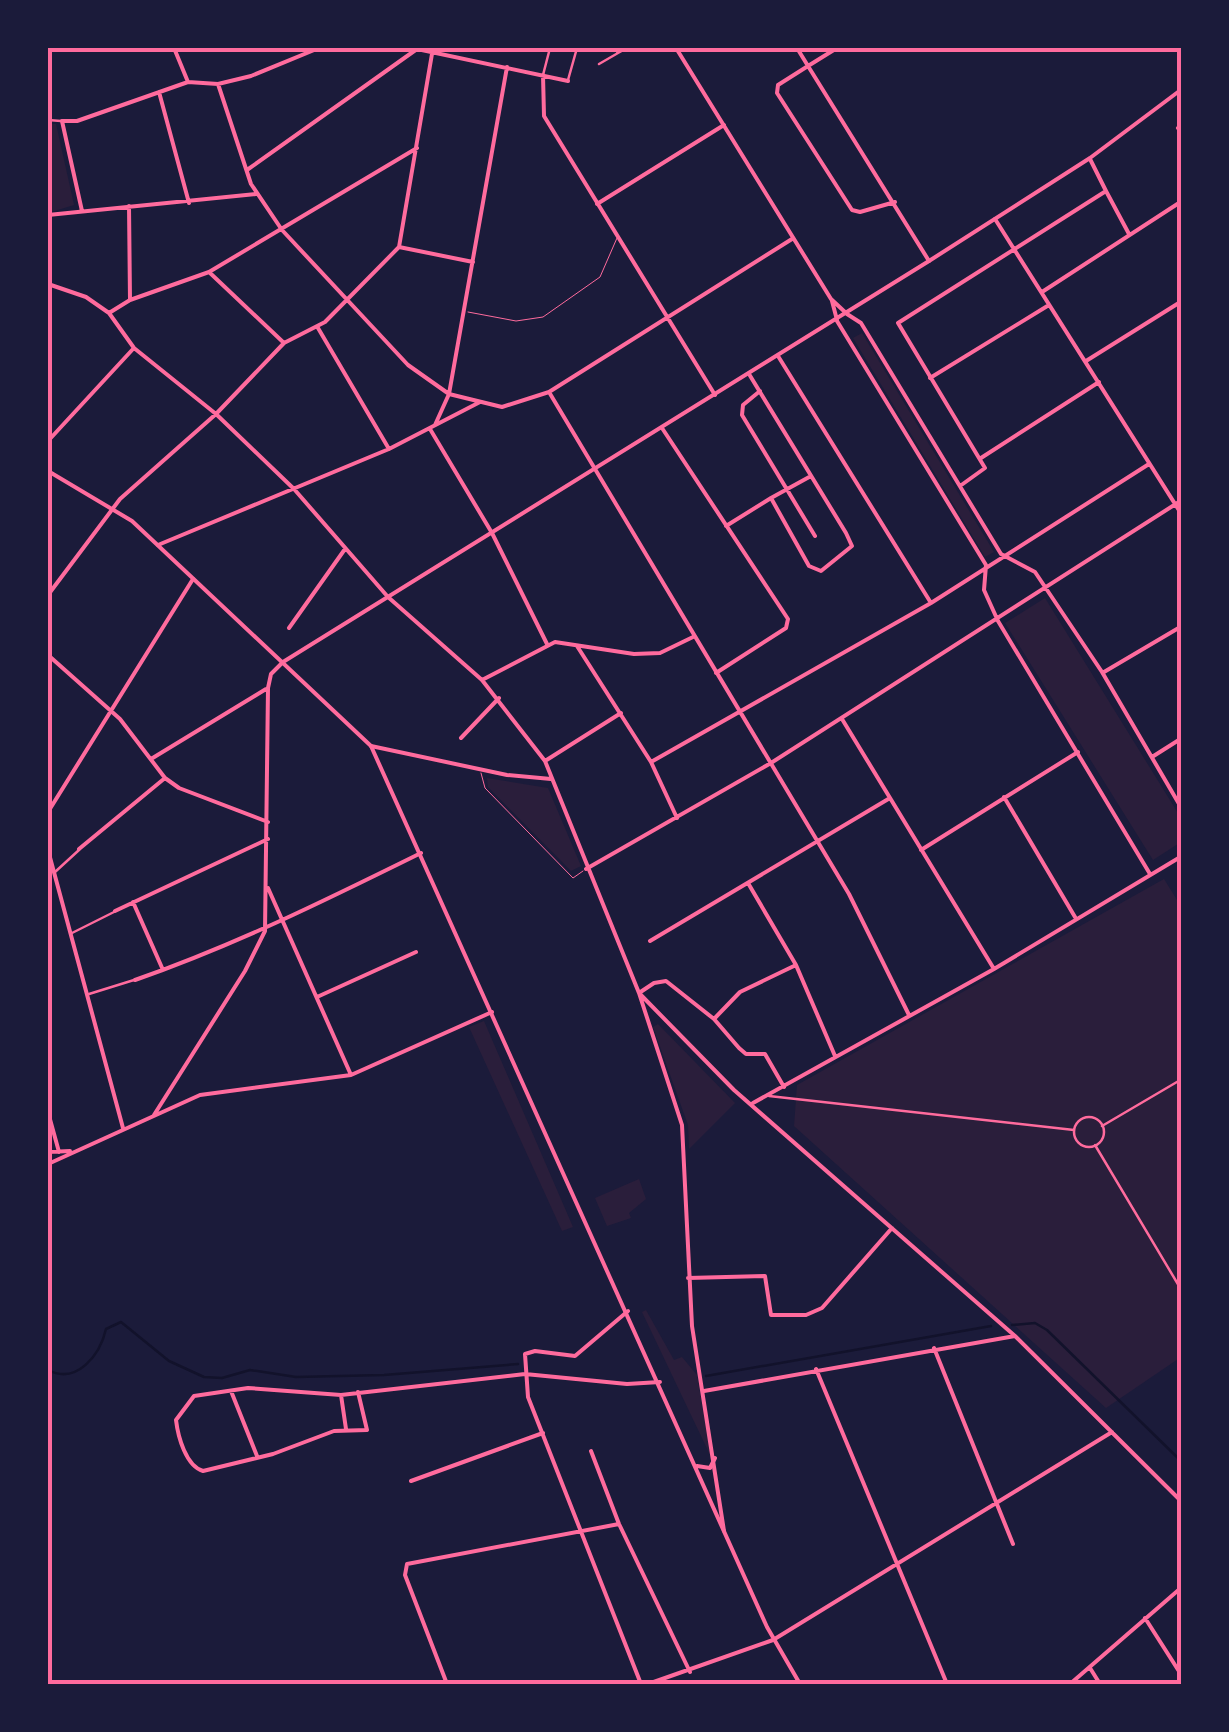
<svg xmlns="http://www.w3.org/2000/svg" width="1229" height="1732" font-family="Arial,sans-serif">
  <rect width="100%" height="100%" fill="#1b1b3a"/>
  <path fill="#2a1e3b" d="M48,124h8l18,81 -26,8z
    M862,333l132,219 -9,5 -132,-219z
    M1045,598l136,220v24l-28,18 -148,-237z
    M487,778l61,10 33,78 -10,5 -83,-84z
    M1164,879l18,29 -1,449 -75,51 -312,-282 3,-41z
    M484,1021l89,206 -11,4 -93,-204z
    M658,1024l77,79 -46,46 -1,-24 -35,-98z
    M639,1179l7,20 -17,14 2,5 -24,8 -12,-28z
    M646,1310l28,50 8,-3 15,18 14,82 -69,-145z"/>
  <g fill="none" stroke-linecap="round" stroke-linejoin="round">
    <path stroke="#12122b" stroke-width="2.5" d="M1012,1325l23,-2 12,7 135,132
      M48,1370c29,15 52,-15 58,-41l15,-7 48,39 35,16 18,1 28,-8 46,7 88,-2 134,-11
      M706,1376l285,-50"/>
    <path stroke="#ff6b9d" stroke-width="1" d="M468,312l48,9 27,-4 57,-40 17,-39
      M481,773l4,15 88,90 10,-7"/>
    <path stroke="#ff6b9d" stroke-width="2.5" d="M615,48l3,5 9,-5
      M599,64l19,-11
      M543,75l7,-27
      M568,80l9,-32
      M48,120l13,1
      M55,872l24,-22
      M72,933l42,-21
      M89,994l45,-14
      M769,1096l305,34
      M1074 1132a15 15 0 1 1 30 0a15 15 0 1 1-30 0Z
      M1102,1126l80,-47
      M1095,1145l87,146"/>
    <path stroke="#ff6b9d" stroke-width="4" d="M174,48l14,34
      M797,48l11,18 -30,19 -1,8 75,117 8,2 35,-10
      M837,48l-29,18 121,195
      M543,75l1,41 171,279
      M218,84l33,100 31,46 126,135 41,29 58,-327
      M159,92l30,111
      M1178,128l4,4
      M1090,159l16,32
      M247,170l170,-121 151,32
      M597,204l127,-79
      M129,206l1,94
      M82,211l-20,-90h15l111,-39 30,2 33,-8 68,-28
      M48,215l208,-21
      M995,219l187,296
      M399,247l74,15
      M209,272l75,71
      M48,284l38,13 23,16 25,35 82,66 78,75 94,108 94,83 63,81 94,232 43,132 10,201 32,205
      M1042,292l140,-91
      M109,313l21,-13 79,-28 208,-124
      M847,314l14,9 140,231 34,18 67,100 80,137
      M837,321l149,244 -2,25 14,31 152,253
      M318,328l71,121
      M778,356l153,247
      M1086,361l96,-60
      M749,374l97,159 6,13 -31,25 -12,-5 -38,-68 40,-22
      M930,378l119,-73
      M760,391l-17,14 -1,10 73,121
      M549,392l300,502 60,121
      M435,425l14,-31 53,13 47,-15 243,-153
      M662,428l126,191 -2,9 -70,45
      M430,429l62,104 55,111
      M48,441l85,-92
      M981,458l118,-76
      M960,486l25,-18 -87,-145 208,-132 23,43
      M726,526l45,-28
      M158,545l231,-96 91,-47
      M48,595l72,-96 96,-85 68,-71 41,-21 74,-75 34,-199
      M289,628l56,-79
      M577,646l74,116 26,56
      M48,655l72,64 45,59 14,10 89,34
      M1104,672l78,-46
      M482,680l73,-38 79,12 26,-1 33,-16
      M842,719l152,250
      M461,738l38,-40
      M371,746l136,29 44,4
      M1152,757l30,-19
      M151,759l115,-70
      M545,761l76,-48
      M651,762l280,-159 218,-139
      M1004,797l71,120
      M48,812l145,-233
      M79,849l86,-71
      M48,850l75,278
      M921,850l157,-98
      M586,869l185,-106 411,-263
      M748,883l48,82 39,91
      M268,888l83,187
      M133,902l30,68
      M115,911l153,-72
      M650,941l240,-143
      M135,980c100,-35 191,-80 286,-127
      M317,997l99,-45
      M714,1019l26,-27 56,-27
      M784,1087l-19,-33h-19l-7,-6 -25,-29 -48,-38 -12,2 -15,10 95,97 281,246 167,166
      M753,1103l241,-134 188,-113
      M48,1112l11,40
      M154,1115l91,-144 20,-40 3,-243 3,-14 12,-12
      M48,1152l22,-1
      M48,1164l152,-69 151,-20 141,-63
      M688,1278l77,-2 6,39h35l16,-7 70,-80
      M628,1311l-53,45 -40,-5 -10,3 3,43 113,287
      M934,1348l79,196
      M816,1369l131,315
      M231,1391l26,65
      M704,1391l311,-55
      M358,1392l9,38 -33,1 -61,23 -70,17c-17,-5 -25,-34 -27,-51l18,-24 54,-8 93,7 184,-21 102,10 33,-2
      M341,1395l5,34
      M591,1451l28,73 71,148
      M411,1481l132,-48
      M1145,1618l37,58
      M1090,1668l10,16
      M447,1684l-42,-109 2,-11 212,-40
      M648,1684l125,-44 339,-208
      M1070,1684l112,-97"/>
    <path stroke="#ff6b9d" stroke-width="4" d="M676,48l155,251 15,14
      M832,301l5,19
      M48,471l84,50 239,225 396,881 33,57
      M283,662l646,-401 161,-103 92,-69
      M697,1466l13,2 5,-10"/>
  </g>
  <rect width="1229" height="1732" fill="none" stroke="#1b1b3a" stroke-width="100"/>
  <rect x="50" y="50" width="1129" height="1632" fill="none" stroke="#ff6b9d" stroke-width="4"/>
</svg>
